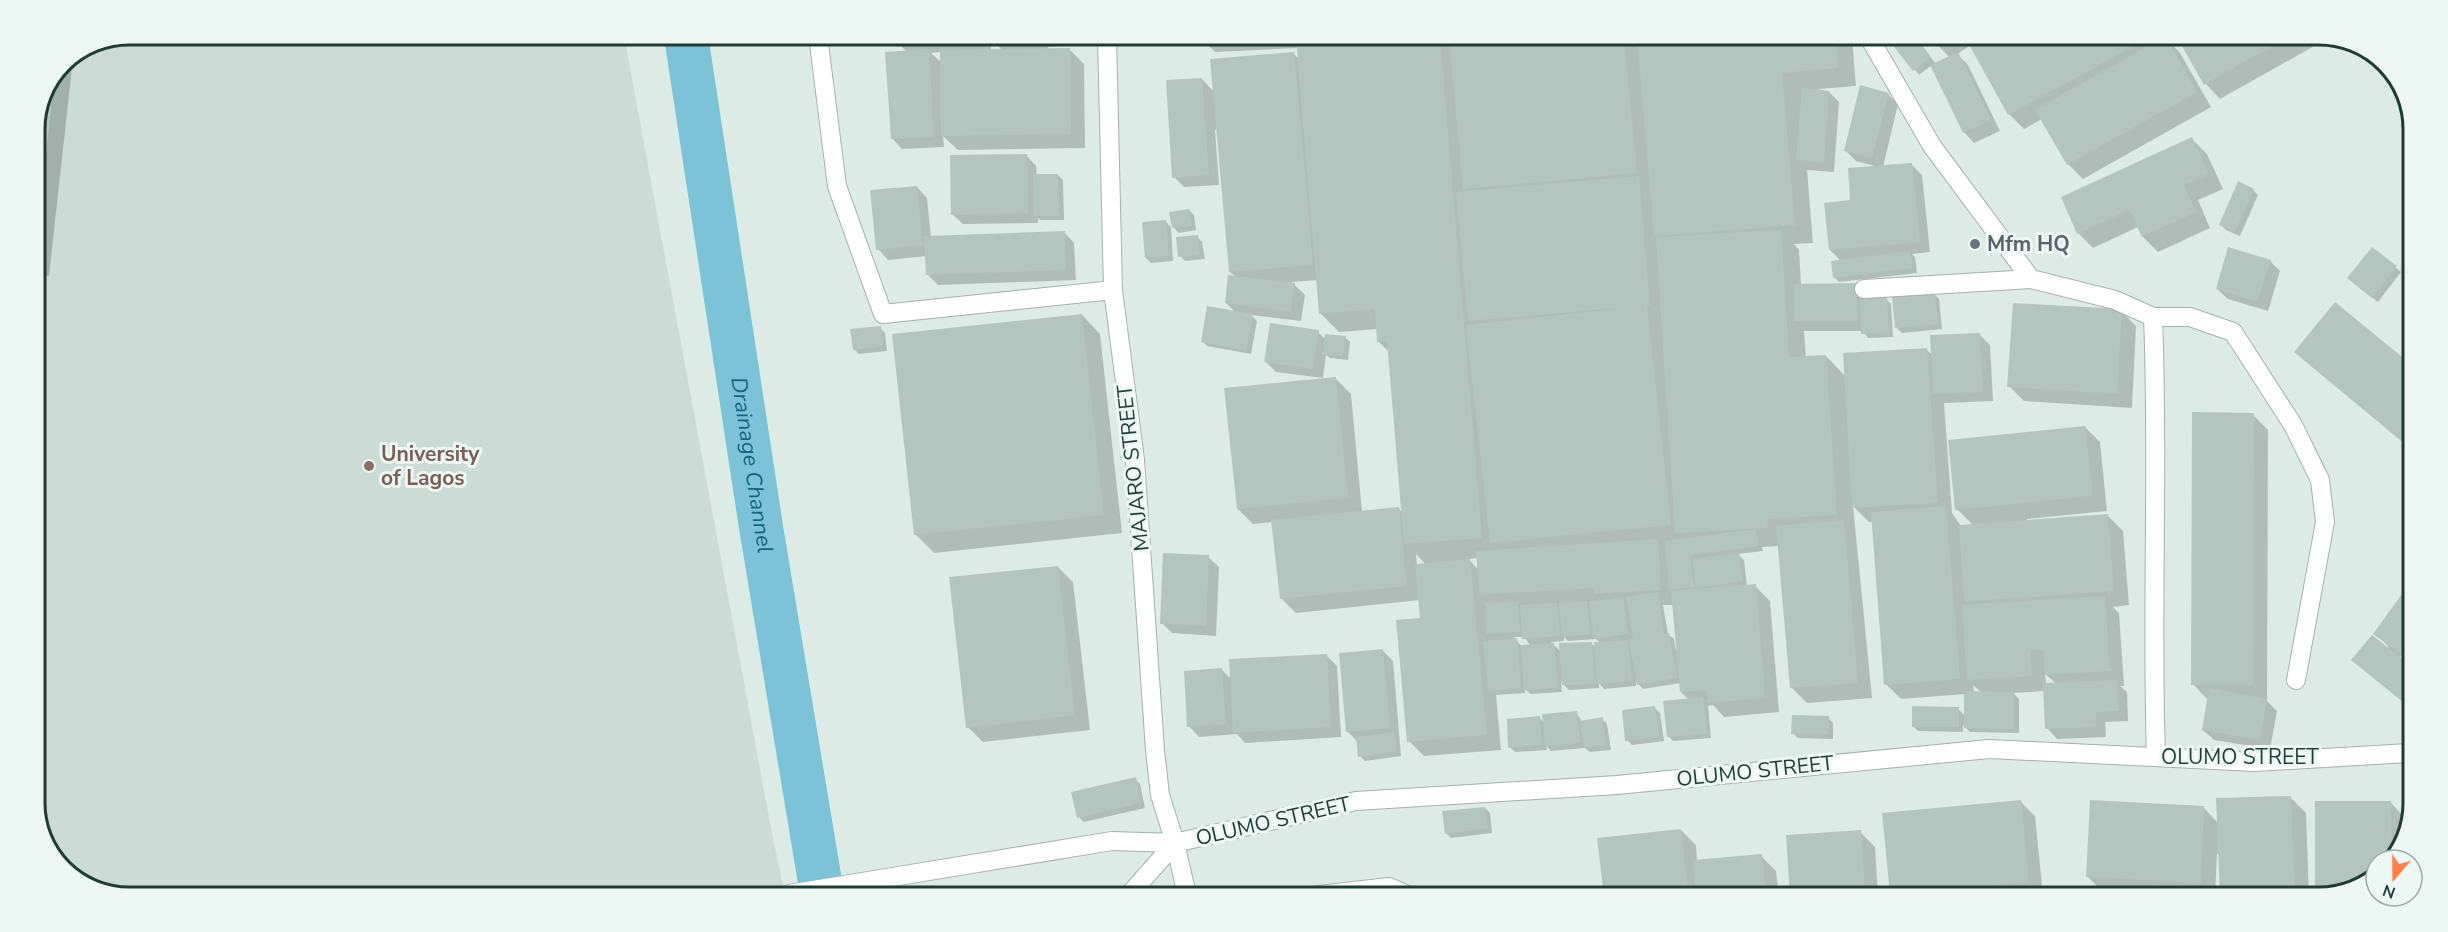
<svg xmlns="http://www.w3.org/2000/svg" width="2448" height="932" font-family="'Nunito Sans',sans-serif">
  <rect width="100%" height="100%" fill="#ddebe6"/>
  <path fill="#cbdbd5" d="M129,35l495,1 149,803 12,55 -687,-2 -44,-32 -19,-51v-686l27,-61z"/>
  <path fill="#0003" fill-rule="evenodd" d="M898,36l162,1v9l-12,1v2h21l15,15 1,84 -127,2 -15,-14 1,11 -42,2 -10,-11 15,-86 -9,-9zM990,38l12,12h-11zM941,52l1,11 -11,-10z
    M1200,37l652,1 4,48 -38,3 11,3 10,10 -5,70 -27,-2 6,73 -19,1 5,6 2,35h55l10,14h20l5,5 2,33 -25,1 -5,-7h-59l2,27 20,-2 19,20 82,-26 6,6 47,-21 10,10 3,56 -49,2 8,110 9,13 12,-1 -16,-16 128,-82 15,15 7,69 -80,8v2l81,-5 15,15 6,74 -16,2 6,6 5,73h-4l7,6 1,29 -23,1 1,15 -49,2 -10,-11 -2,-37 -32,2 6,6v34l-49,-1 -7,-7v7l-45,-1 -5,-5 45,-17 7,7v-22l-64,5 -15,-15 -13,-162h-4l-16,-16 19,192 -65,5 -15,-15 -13,-142 -17,1 1,4 -25,3 6,6 3,27 8,-1 15,15 9,111 -55,5 -11,-12 -5,1 3,32 -38,3 -5,-5 21,-36 -8,-8v-9l-38,6 -7,-8v5l-32,3 -5,-6v5l-30,2 -8,-8 1,10 -31,2 -6,-5v4l-29,2 5,55 -77,6 -15,-15 12,-122 -1,-19 -124,13 -15,-15 -9,-76 -19,2 -15,-15 98,-130 15,15 11,118 36,-4 5,5 -14,-161 -10,-10 -1,-13 -39,3 -19,-19 -2,-33 -26,2 13,13 -4,26 -50,-6 6,6 -6,33 -44,-8 -5,-5 34,-28 -10,-10 10,-26 -6,-5 -12,-142h-3l4,55 -35,2 -10,-10 28,-98 12,13 79,-39 6,6 -1,-11 -83,4zM1416,554l10,11h-9zM1478,558v11l-10,-10zM1663,605h11l4,45 -2,1 -2,-12 -6,-5zM1514,637h10l7,9 -9,1zM1564,637l4,4 28,-2 4,4 -4,5 -4,-4 -31,8 -10,-10 13,-1zM2045,674l6,5 5,5 -10,1zM1973,685l9,8h-8z
    M1890,39h27l19,25 14,-6 -18,-19h215l4,7 16,-7 13,14 31,54 -128,72 -15,-15 -26,-45 -18,10 -15,-15 -38,-69 -14,9 11,11 32,66 -26,12 -10,-11 -32,-67 -13,10z
    M2180,39l145,1 -105,59 -14,-15z
    M73,58l-24,218 -14,-2v-151l27,-61z
    M1888,94l10,10 -15,63 28,-3 11,11 8,77 -18,2 3,3 2,16 -78,9 -5,-5 7,-16 -11,-11 22,-48 26,-35 -22,-6 -11,-11z
    M2192,139l15,15 16,35 -25,11 12,28 -52,24 -15,-15 -5,-10 -45,21 -15,-15z
    M1026,155l10,11 1,10 21,-1 5,5 1,40h-24l-2,-2v5l-75,1 -11,-10z
    M917,187l10,11 4,39 133,-5 10,11 2,37 -138,5 -11,-11v-18l-39,4 -10,-11z
    M2253,190l5,5 -18,41 -14,-6 -5,-5z
    M1189,210l5,5 2,15 -17,3 -5,-5z
    M1166,222l5,5 2,34 -22,2 -5,-5z
    M1197,237l5,5 3,17 -20,2 -5,-5z
    M2373,249l28,23 -23,30 -25,-19z
    M2270,261l10,10 -12,40 -40,-12 -11,-10z
    M1934,294l5,5 3,30 -40,4 -5,-5z
    M2121,311l15,15 -4,82 -108,-7 -15,-15z
    M1082,315l18,19 22,199 -188,20 -19,-19z
    M880,328l5,5 2,18 -28,3 -5,-5z
    M1318,332l8,8 19,-3 5,5 -2,18 -18,-2 -4,-3 -3,23 -47,-6 -11,-11z
    M35,343l5,5 -5,46z
    M2296,352l116,15 -1,82 -100,-83z
    M2253,415l15,15 -1,271 10,10 -7,38 -56,-9 -11,-10 5,-30 -15,-16z
    M1208,557l11,10 -3,69 -44,-3 -10,-10z
    M1058,567l15,15 17,148 -107,12 -15,-15z
    M2410,586v77l-9,-7 -2,2 11,9 -1,40 -56,-47 36,-13 -14,-14z
    M1383,651l10,10 8,95 -36,5 -5,-5 -2,-14 -11,-11z
    M1326,655l11,11 4,71 -96,6 -8,-9 -38,3 -10,-11 33,-56 9,9z
    M1655,708l5,5 4,28 -32,4 -5,-5z
    M1576,712l6,10 20,-3 5,5 4,26 -21,2 -5,-4 -34,3 -5,-5 1,4 -32,2 -5,-5 29,-29 5,4z
    M1828,718l5,5v16l-35,-1 -5,-5z
    M1135,779l5,5 5,24 -61,14 -5,-5z
    M2291,798l15,15 3,84h-88l-2,-43h-2l-2,43 -113,-6 -15,-15 117,-68 14,15z
    M2020,801l15,15 8,80 -148,1 -3,-4z
    M2317,803h74l14,15 1,19 -18,23h-12v16l-4,5 -55,16z
    M1485,808l5,5 2,20 -41,5 -5,-5z
    M1681,830l15,15 1,16 64,-5 15,15 3,25h-174z
    M1860,832l15,15 3,49h-86l-4,-60z"/>
  <g fill="none" stroke-linecap="round" stroke-linejoin="round">
    <path stroke="#7dc3d8" stroke-width="44" id="s1" d="M686,36l75,491 61,367"/>
  </g>
  <path fill="#b2c6bf" d="M896,36h85v4l-84,4z
    M1296,37l144,1 42,500 -78,6 -17,-203 -10,1 -2,-33 -56,5z
    M1449,38h175l13,135 -174,16z
    M1637,38h199l2,30 -56,5 13,152 -141,11z
    M1888,39h29l14,18 -18,14z
    M1930,39h13l-9,5z
    M1966,39h176l1,2 -135,74z
    M2160,39h7l30,53 -130,73 -32,-55z
    M2178,39h106l-80,46z
    M1070,48l1,86 -130,2 -1,-86z
    M929,49l5,88 -43,2 -6,-87z
    M1294,52l19,213 -84,7 -19,-213z
    M1958,52l33,68 -28,13 -33,-68z
    M1202,78l7,97 -37,3 -6,-98z
    M54,81l-18,168h-1v-126z
    M1860,85l29,8 -17,65 -28,-7z
    M1802,88l27,3 -5,72 -28,-3z
    M2192,137l17,37 -25,11 12,27 -54,25 -13,-27 -52,24 -16,-37z
    M1027,154l1,59 -77,2 -1,-60z
    M1912,163l8,79 -91,8 -5,-47 26,-3 -2,-32z
    M1033,174h25l1,42h-25z
    M1639,176l11,129 -3,1 24,219 -181,18 -24,-218 176,-19 -174,15 -12,-129z
    M2238,181l16,8 -19,43 -16,-7z
    M917,186l6,59 -47,5 -6,-60z
    M1189,209l3,17 -20,2 -3,-16z
    M1166,220l3,36 -24,2 -3,-36z
    M1781,230l8,127 37,-2 11,160 -70,4 1,9 -93,5 -19,-296z
    M1065,231l1,39 -140,5 -2,-39z
    M1198,235l2,20 -22,2 -2,-20z
    M2228,247l43,13 -14,42 -41,-13z
    M2372,247l25,19 -25,32 -25,-20z
    M1910,251l3,17 -80,10 -2,-17z
    M1228,275l67,8 -4,29 -66,-9z
    M1857,283v38h-63v-37z
    M1935,293l3,31 -43,4 -3,-31z
    M1887,297l2,36 -28,1 -1,-36z
    M2335,302l77,63 -1,83 -117,-96z
    M2013,303l109,6 -5,85 -110,-7z
    M1207,306l46,8 -7,36 -45,-8z
    M1082,314l22,201 -190,20 -22,-201z
    M1270,323l49,7 -6,39 -49,-7z
    M881,326l2,20 -30,4 -3,-21z
    M1980,333l3,59 -50,2 -3,-59z
    M1325,334l21,2 -3,20 -20,-2z
    M1927,348l11,155 -86,5 -9,-155z
    M1336,377l12,121 -111,11 -13,-121z
    M2192,412l62,1 -1,272h-62z
    M2085,426l8,70 -138,14 -7,-70z
    M1946,506l14,173 -76,6 -13,-173z
    M1399,507l8,79 -127,13 -9,-79z
    M2108,514l6,77 -150,11 -5,-77z
    M1844,520l14,163 -68,5 -14,-162z
    M1756,529l3,17 -76,10h7l4,31 -25,3 -4,-49z
    M1658,539l3,51 -67,4 -1,-6 -114,7 -3,-44z
    M1163,553l46,2 -3,71 -46,-2z
    M1739,553l4,28 -47,7 -4,-29z
    M1470,559l17,176 -80,7 -11,-122 24,-2 -5,-54z
    M1058,566l17,149 -109,13 -17,-151z
    M2410,583v77l-37,-26z
    M1756,584l9,114 -57,5 -2,-13 -26,2 -9,-101z
    M1658,592l6,42 5,-1 8,45 -40,7 -8,-46 19,-3 -15,2 -7,-41z
    M2105,596l5,75 -65,4 -2,-25h-13l2,26 -65,4 -5,-75z
    M1623,598l5,36 -34,5 -5,-38z
    M1587,601l3,33 -28,3 -3,-34z
    M1518,602l2,30 -34,2 -1,-31z
    M1557,603l3,33 -38,3 -2,-34z
    M2372,635l38,30 -1,29 -6,8 -52,-42z
    M1517,638l4,50 -33,3 -5,-50z
    M1628,640l4,41 -35,3 -3,-42z
    M1592,642l3,42 -33,1 -3,-42z
    M1554,643l4,45 -34,2 -3,-45z
    M1383,649l7,79 -44,4 -7,-79z
    M1327,654l4,73 -98,6 -4,-74z
    M1222,668l4,56 -39,3 -3,-56z
    M2117,680l1,31 -22,1v15l-51,2 -2,-46z
    M2209,688l58,11 -7,41 -58,-10z
    M1964,691l50,1v37l-50,-1z
    M1703,697l4,37 -40,3 -4,-36z
    M1655,706l5,31 -35,4 -3,-31z
    M1912,706l47,1v20h-47z
    M1577,711l3,32 -35,3 -3,-32z
    M1792,715l37,1v18h-38z
    M1540,716l2,29 -34,3 -1,-29z
    M1603,717l3,28 -22,3 -4,-27z
    M1394,732l3,20 -39,5 -2,-20z
    M1136,777l5,26 -64,15 -6,-26z
    M2291,796l4,101h-75l-4,-99z
    M2021,800l8,82 -139,12 -8,-81z
    M2090,800l114,6 -3,77 -115,-6z
    M2315,801h76l1,54 -4,5h-12v16l-4,5 -57,16z
    M1485,807l3,21 -43,6 -3,-23z
    M1681,829l8,67h-85l-7,-58z
    M1861,830l4,66h-75l-4,-61z
    M1762,854l4,42h-70l-3,-36z"/>
  <g fill="none" stroke-linecap="round" stroke-linejoin="round">
    <defs>
      <path id="minor" d="M818,36l19,150 46,128 230,-24
        M1107,37l6,253 22,170 20,290 5,45 15,48 12,52
        M1870,39l62,107 99,133
        M1864,289l167,-10 84,21 38,17h37l43,15 60,93 27,55 5,42 -29,158
        M2153,317c6,147 -2,293 3,440
        M789,894l323,-53 63,2 181,-42 261,-16 372,-36 266,13 154,-9
        M1129,895l46,-52
        M1319,895l70,-8 18,8"/>
    </defs>
    <use href="#minor" stroke="#a0b3ae" stroke-width="20"/>
    <use href="#minor" stroke="#fff" stroke-width="18"/>
  </g>
  <circle fill="#6b7280" stroke="#edf7f3" stroke-width="2" cx="1975" cy="244" r="6"/>
  <circle fill="#8d6e63" stroke="#edf7f3" stroke-width="2" cx="369" cy="466" r="6"/>
  <g text-anchor="middle" dominant-baseline="central" stroke-width="6" stroke-linejoin="round" paint-order="stroke">
    <g font-size="21" font-weight="bold" fill="#5b616d" stroke="#edf7f3" text-anchor="start">
      <text x="1987" y="244">Mfm HQ</text>
    </g>
    <g font-size="21" font-weight="bold" fill="#785e54" stroke="#edf7f3" text-anchor="start">
      <text x="381" y="454">University<tspan x="381" dy="24">of Lagos</tspan></text>
    </g>
    <g font-size="21" fill="#1d3c36" stroke="#edf7f3">
      <text transform="translate(1133 468) rotate(-96)">MAJARO STREET</text>
      <text x="2240" y="757">OLUMO STREET</text>
      <text transform="translate(1755 771) rotate(-6)">OLUMO STREET</text>
      <text transform="translate(1273 821) rotate(-13)">OLUMO STREET</text>
    </g>
    <g font-size="22" font-style="italic" fill="#11647e" stroke="#edf7f3">
      <text stroke="none"><textPath href="#s1" startOffset="434">Drainage Channel</textPath></text>
    </g>
  </g>
  <path d="M0 0H2448V932H0ZM129 45H2319A84 84 0 0 1 2403 129V803A84 84 0 0 1 2319 887H129A84 84 0 0 1 45 803V129A84 84 0 0 1 129 45Z" fill="#edf7f3" fill-rule="evenodd"/>
  <path fill="none" stroke="#1d3c36" stroke-width="3" d="M129 45H2319A84 84 0 0 1 2403 129V803A84 84 0 0 1 2319 887H129A84 84 0 0 1 45 803V129A84 84 0 0 1 129 45Z"/>
  <g transform="translate(2394 878) rotate(200)"><circle r="28" fill="#edf7f3" stroke="#9aaca7" stroke-width="1.5"/>
  <path d="M0-4.5L10 22L0 15L-10 22Z" fill="#ff8147"/>
  <text y="-9" font-size="16" font-weight="bold" text-anchor="middle" fill="#1d3c36">N</text>
  </g>
</svg>
